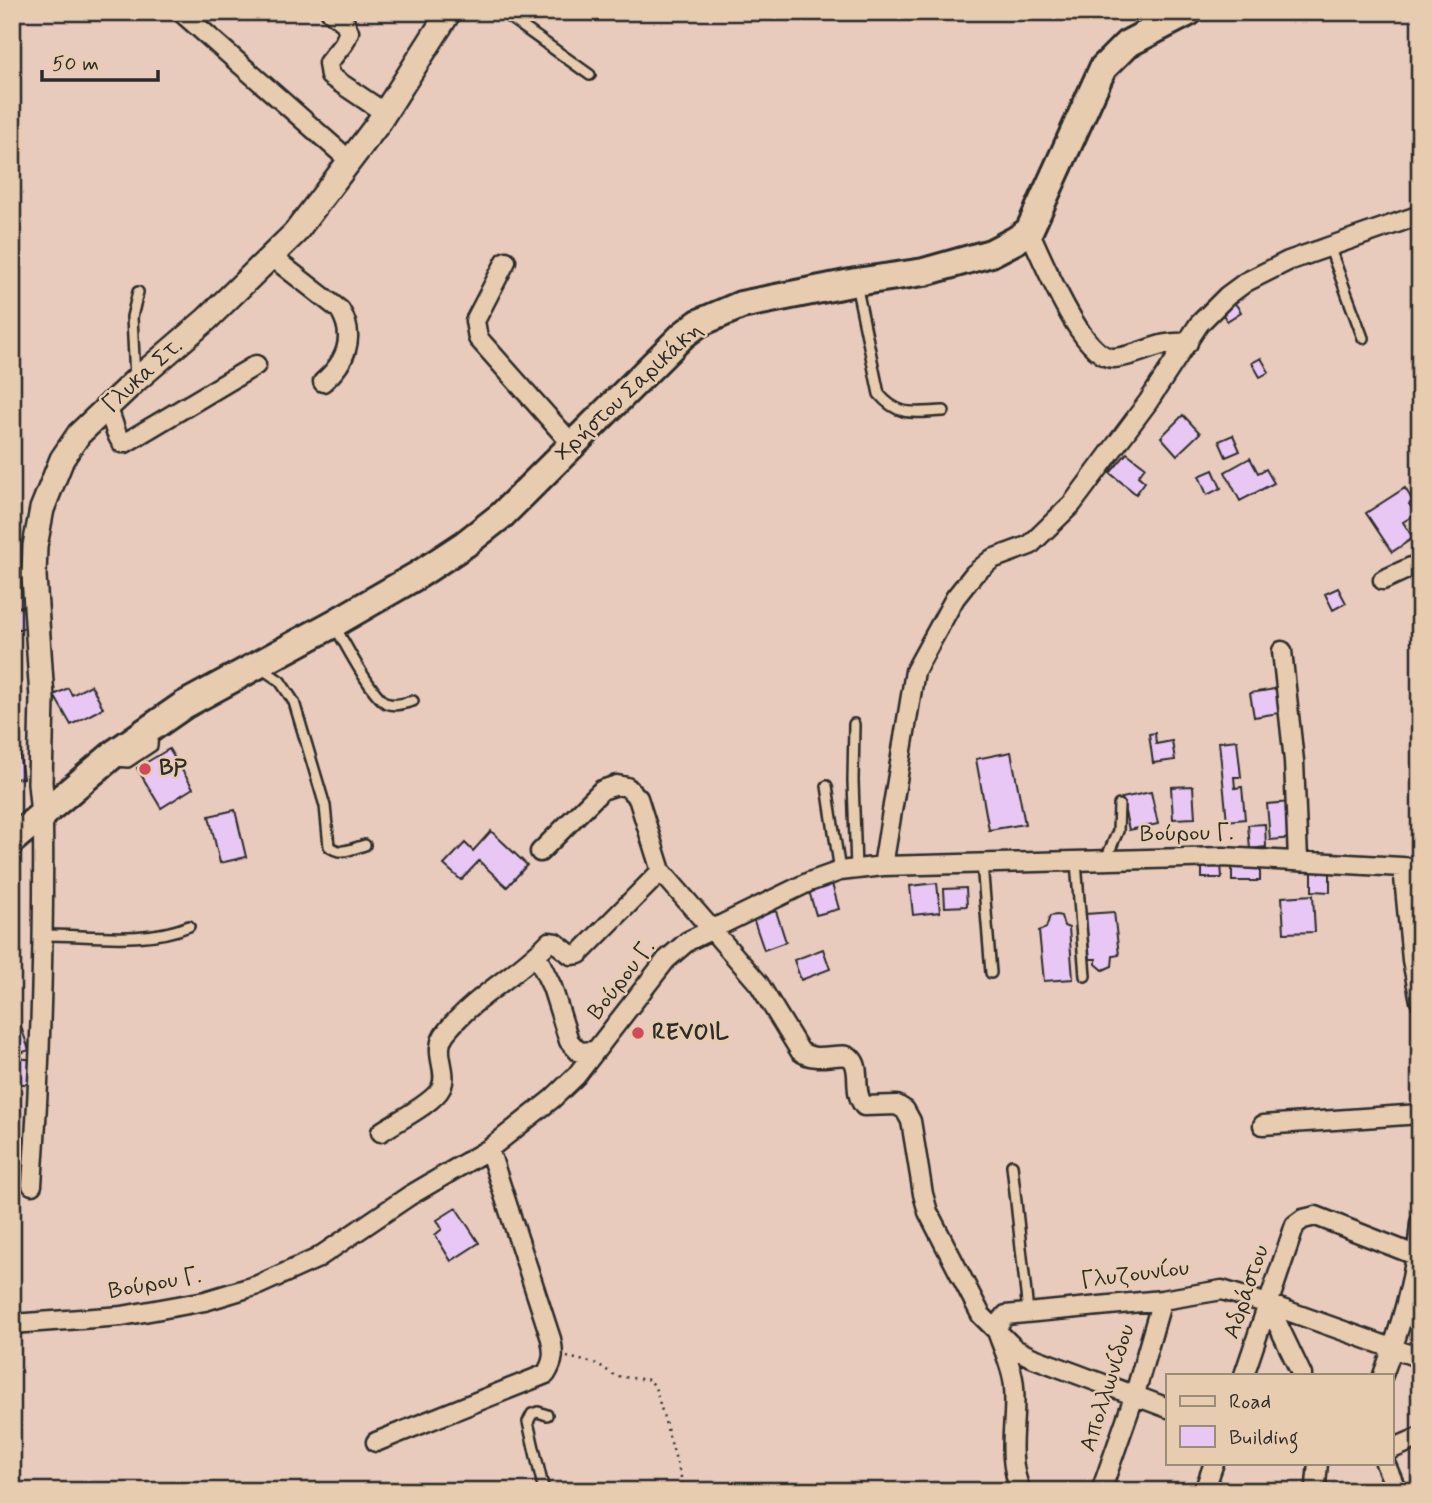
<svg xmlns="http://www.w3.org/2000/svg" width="1432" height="1503" font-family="Mynerve,sans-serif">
  <rect width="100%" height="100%" fill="#e8cbbd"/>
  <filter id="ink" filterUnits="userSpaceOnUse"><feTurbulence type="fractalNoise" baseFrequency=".0143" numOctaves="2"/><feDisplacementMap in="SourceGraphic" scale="14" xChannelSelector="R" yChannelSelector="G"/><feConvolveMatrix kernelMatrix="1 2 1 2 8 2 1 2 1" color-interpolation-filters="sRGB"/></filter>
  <g filter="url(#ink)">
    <path fill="#e8c7f4" stroke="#2b2b2b" stroke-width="2" d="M1232,299l9,13 -14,9 -7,-11z
      M1261,358l8,14 -9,5 -8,-14z
      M1183,415l17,18 -23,22 -16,-18z
      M1233,435l7,16 -14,6 -7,-16z
      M1127,453l18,14 -7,9 7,6 -9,12 -26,-21z
      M1250,458l8,15 8,-4 8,14 -34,18 -15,-29z
      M1213,470l8,18 -14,7 -8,-19z
      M1405,488l8,13 -4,3 7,10 -13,8 10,16 -21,14 -26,-39z
      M1338,588l8,15 -13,7 -8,-16z
      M22,606l5,21 -15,4v-22z
      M91,685l12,23 -32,17 -17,-30 14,-7 4,7z
      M1281,688l4,24 -31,5 -4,-24z
      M1155,733l1,11 16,-3 3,19 -22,3 -4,-29z
      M1237,740l4,37h-7l1,11 7,-1 3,32 -18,2 -8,-79z
      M169,749l24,39 -32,20 -24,-40z
      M19,751l4,27 -11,1v-27z
      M1011,752l14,72 -36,6 -13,-71z
      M1193,786l2,32 -22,1 -2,-32z
      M1151,792l7,32 -29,6 -7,-32z
      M1291,802l3,36 -24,2 -3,-36z
      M235,810l11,47 -26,6 -11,-47z
      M1265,824l1,23 -16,2 -2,-24z
      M491,831l36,34 -20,22 -28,-26 -18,19 -17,-15 21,-22 8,8z
      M1221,864l1,14h-20v-13z
      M1232,864h28v17h-28z
      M1312,872h18v20l-18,-1z
      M937,883l3,29 -27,3 -3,-29z
      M832,884l7,25 -23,6 -7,-24z
      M966,888l1,18 -22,1 -1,-18z
      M1313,895l2,37 -31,1 -2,-36z
      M776,911l10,31 -22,8 -11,-32z
      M1114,912l5,43 -6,1 -1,10 -9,4 -7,-6v-5h-6l-5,-45z
      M1057,915l4,1 3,10 5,2 4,51 -29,2 -5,-50 7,-3 4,-12z
      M823,949l7,20 -29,11 -7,-20z
      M20,1024l9,26 -17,6v-29z
      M16,1058l20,2 -2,25 -20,-2z
      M456,1208l23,35 -28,18 -16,-26 7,-6 -5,-9z"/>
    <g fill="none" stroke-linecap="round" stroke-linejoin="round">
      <defs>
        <path id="service" d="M502,12l88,63
          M1329,246l34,92
          M856,284l23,110c20,24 36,18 65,17
          M135,379l-3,-62 6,-25
          M334,625c11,18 36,68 52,78 8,4 19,0 27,-2
          M261,668l19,13 14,21 31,104 4,40c11,10 22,3 36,-1
          M854,724l-1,57 3,88
          M115,761l13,1 24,-16 1,-14
          M827,786l13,85
          M1105,861l13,-30 1,-26
          M1076,862l9,114
          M982,863l9,110
          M44,935c47,0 102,9 145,-9
          M1012,1165l16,147
          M544,1491l-16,-69 4,-8 6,-2 9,3"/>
        <path id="minor" d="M181,12l169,149
          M331,12l14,11 4,9 -5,11 -16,20 2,13 55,37
          M1029,231c13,26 53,129 85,127 27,-2 43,-18 74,-15
          M272,257l68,53c17,28 5,53 -17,72
          M506,261l-31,60 3,17 94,106
          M107,408c6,10 8,28 15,35h3l131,-78
          M1383,580l37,-17
          M1282,651l12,110 4,99
          M540,852l62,-62 15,-5 10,2 11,11 23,73 98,113 41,67c17,14 43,-2 52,8 10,11 0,32 12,47l33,-1 8,5 6,11 12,73 5,18 53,103 34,34 16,8 137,51
          M883,866l32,-195 40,-73 19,-24 18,-15 38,-14 42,-41 76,-102 51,-78 28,-28 19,-14 42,-21 132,-46
          M1403,867l9,93 8,41
          M537,956l15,31 17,54 10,11 16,-1
          M1263,1125l157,-11
          M381,1132c14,-10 53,-29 60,-44 9,-18 -11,-37 6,-57 29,-36 71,-56 102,-89l7,1 15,12 8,-1 82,-83
          M32,1185c9,-125 12,-245 11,-370
          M1268,1304l34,71
          M12,1324l110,-8 83,-15 53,-16 58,-26 93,-63 80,-47 63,-50 24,-23 90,-116 22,-19 121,-59 31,-11 43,-5 340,-9 197,11
          M1244,1375l51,-150 8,-6 13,-3 104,41
          M1383,1375c18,-48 33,-100 37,-152
          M376,1442l170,-68c8,-13 8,-21 5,-35l-62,-190
          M1392,1449l28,-12
          M1318,1463l-2,22 3,6
          M1385,1463l12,28
          M1021,1491c-16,-37 -4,-67 -7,-104 -1,-19 -12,-40 -18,-59l10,-13 156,-15 60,-10 46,14 152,54
          M1101,1491l33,-94 28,-97
          M1204,1491l10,-28"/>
        <path id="tertiary" d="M43,815l-3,-32 2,-85 -8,-122 1,-30 7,-37 20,-50 17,-25 57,-54 71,-61 88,-86 82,-108 72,-113"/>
        <path id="secondary" d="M12,840l103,-87 69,-48 149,-81 85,-49 47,-31 37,-29 181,-180 16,-12 42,-18 115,-23 68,-10 67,-19 25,-13 13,-9 74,-163 24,-24 62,-32"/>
      </defs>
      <use href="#service" stroke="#2b2b2b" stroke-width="14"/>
      <use href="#minor" stroke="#2b2b2b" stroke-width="23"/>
      <use href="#tertiary" stroke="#2b2b2b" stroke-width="28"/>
      <use href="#secondary" stroke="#2b2b2b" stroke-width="32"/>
      <path stroke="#2b2b2b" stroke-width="2.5" stroke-dasharray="2 5" stroke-linecap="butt" d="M567,1357l31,7 17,12 35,4 5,7 30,104"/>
      <use href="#service" stroke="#e8ccaf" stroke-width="9"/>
      <use href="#minor" stroke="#e8ccaf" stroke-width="18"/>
      <use href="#tertiary" stroke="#e8ccaf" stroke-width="23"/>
      <use href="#secondary" stroke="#e8ccaf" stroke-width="26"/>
    </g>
  </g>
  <g fill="#d1495b" stroke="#e8ccaf" stroke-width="2.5">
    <circle cx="145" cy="769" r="7"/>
    <circle cx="638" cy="1033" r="7"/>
  </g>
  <g text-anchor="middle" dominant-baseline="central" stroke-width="5" stroke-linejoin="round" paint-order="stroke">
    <g font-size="23" fill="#2b2b2b" stroke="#e8ccaf">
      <text transform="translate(143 376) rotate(-42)">Γλυκα Στ.</text>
      <text transform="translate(629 392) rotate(-43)">Χρήστου Σαρικάκη</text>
      <text transform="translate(1187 834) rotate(-1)">Βούρου Γ.</text>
      <text transform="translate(622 980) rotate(-52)">Βούρου Γ.</text>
      <text transform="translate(1135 1275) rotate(-7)">Γλυζουνίου</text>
      <text transform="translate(155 1284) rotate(-10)">Βούρου Γ.</text>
      <text transform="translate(1247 1292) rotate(-71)">Αδράστου</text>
      <text transform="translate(1108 1388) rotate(-72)">Απολλωνίδου</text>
    </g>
    <g font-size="23" font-weight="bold" fill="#2b2b2b" stroke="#e8ccaf" text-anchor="start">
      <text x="159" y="769">BP</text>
      <text x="652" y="1033">REVOIL</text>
    </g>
  </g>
  <rect width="1432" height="1503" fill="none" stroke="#e8ccaf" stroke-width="42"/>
  <rect x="21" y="21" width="1390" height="1461" fill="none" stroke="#2b2b2b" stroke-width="2.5" filter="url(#ink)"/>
  <rect x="1166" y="1374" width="228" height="91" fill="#e8ccaf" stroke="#9c8c7a" stroke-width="2"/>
  <rect x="1180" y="1396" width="35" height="10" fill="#e8ccaf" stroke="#9c8c7a" stroke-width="2"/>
  <text x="1229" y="1408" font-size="21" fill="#2b2b2b">Road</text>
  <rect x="1180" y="1426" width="35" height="21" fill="#e8c7f4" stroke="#9c8c7a" stroke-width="2"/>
  <text x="1229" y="1444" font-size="21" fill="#2b2b2b">Building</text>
  <path d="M42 70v10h116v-10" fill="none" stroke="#2b2b2b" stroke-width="3.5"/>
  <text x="52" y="70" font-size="21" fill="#2b2b2b" stroke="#e8ccaf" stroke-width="5" paint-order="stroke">50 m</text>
</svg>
